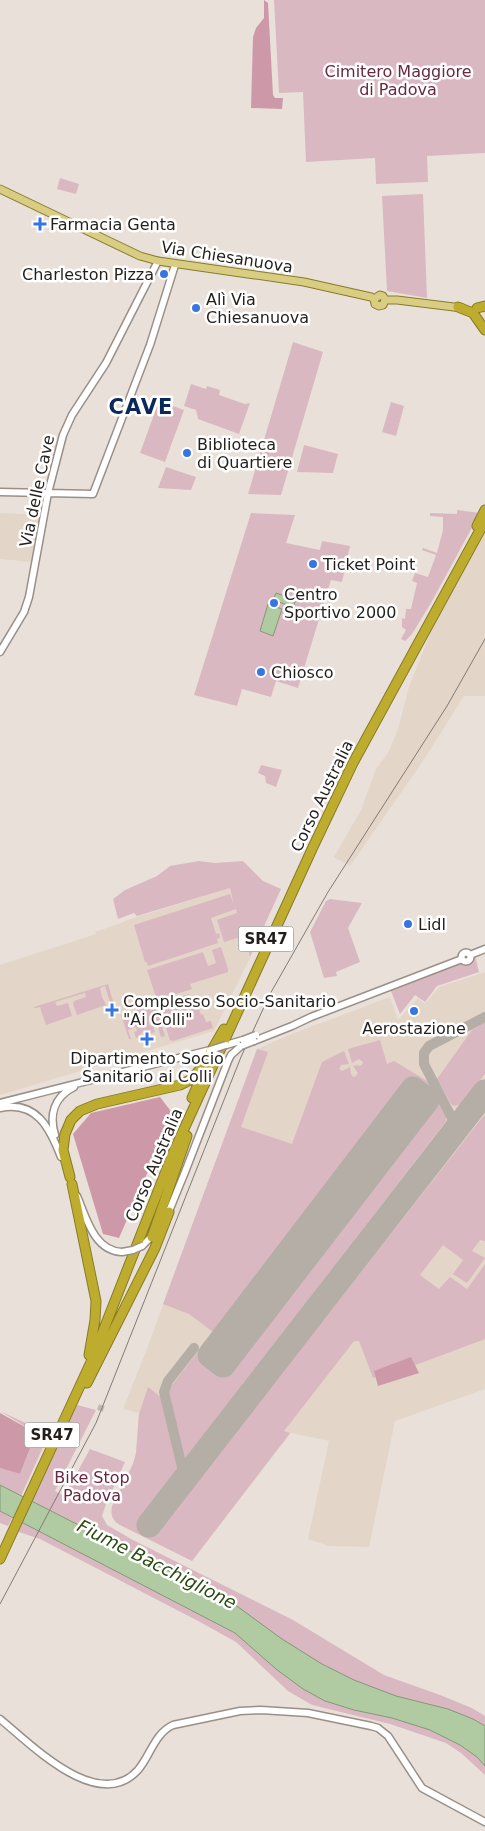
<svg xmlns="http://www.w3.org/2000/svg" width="485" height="1831" font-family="'DejaVu Sans',sans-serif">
  <rect width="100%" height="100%" fill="#e9e1d9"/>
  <path fill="#e3d5c7" d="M0,513l40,2 -7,47 -33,-3z
    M485,530v166h-21l-41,65 -73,105 -16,-9 27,-47 15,-41 12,-16 10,-24 11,-42 23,-58z
    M230,888l20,70 -36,73 -214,64v-130l96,-31 -1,-2 29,-10v-1z
    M485,972v417l-90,32 -26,126 -40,-1 -21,-7 21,-98 -38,-8 -99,128 -75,-38 -5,-7v-10l21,-42 3,-12 3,-39 -16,-4 25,-63 109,-297 35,-15 98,-37 8,23 20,-22 7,6 14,-17z"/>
  <path fill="#dab8c1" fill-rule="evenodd" d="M274,0h211v153l-58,3 1,26 -52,2 -1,-26 -69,4 -3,-70 -24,1z
    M60,178l19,6 -3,10 -19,-5z
    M423,194l4,104 -40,-7 -5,-95z
    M293,342l30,10 -42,143 -33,-1z
    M191,384l15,5 1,-3 13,4 -1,5 26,9 5,-1 -11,31 -41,-15 -2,-9 -12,-4z
    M159,401l25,9 -19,52 -25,-9z
    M391,402l13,4 -8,30 -14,-4z
    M304,445l34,9 -5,19 -36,-1z
    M166,467l30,10 -5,13 -33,-2z
    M457,510l23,3 -49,90 -19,31 -7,7 -4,-2 5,-9 -4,-3v-9l3,1 1,-10h5l6,-26 -5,-2 3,-8 13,4 8,-22 -14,-5 1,-2 14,5 6,-23v-13l-13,-1v-3l27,1z
    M251,513l44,2 -9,28 34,7 2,-9 28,5 -8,36 -11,-2 -33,108 -22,-7 -5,16 -29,-8 -5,17 -43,-11z
    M261,765l21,5 -6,17 -10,-4 -1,-7 -7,-3z
    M199,861l16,2 28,-2 20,20 18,8 -31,68 -6,-21 -20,6 -7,-22 20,-7 -1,-4 -25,9 5,16 3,-1 1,5 -3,1 1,4 -70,23 -1,-4h-2l-11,-37 96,-31 4,11 -4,-17 -93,28 -3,-3 -16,6 -5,-20 12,-9 32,-14 13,-10z
    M330,899l32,4 -14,25 12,34 -24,10 1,4 -13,2 -14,-46 16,-31z
    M221,947l7,22v3l-38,12 2,5 -35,11 -10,-30 56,-18 5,14 8,-3 -4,-13z
    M475,956l4,16 -42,14 -12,16 -10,-7 -15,19 -11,-28z
    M108,984l7,24 -3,1 -7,-23 -5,2 2,9 4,8 -29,10 -4,-11 1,-3 12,-4 -1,-4 -30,9 2,4 11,-3 4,13 -26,9 -6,-18 -5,1 -1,-1z
    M189,994l2,6 5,-1 5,16 2,-1 3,8 5,-1 2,7 -40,13 -3,-1 -12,-36z
    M155,1004l10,32 -4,1 -5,-16 -7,2 1,3 3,-1 2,7 -6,2 -1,-3 -7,2 -1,3 -4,2 -2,-6 3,-1 -1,-4 -8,3 3,9h-2l-8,-24z
    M485,1023v51l-24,30 -7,2 -3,-2 -14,-25 35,-49z
    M380,1040l7,24 7,-3 35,21 17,33v6l-309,401 18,13 330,-421v127l-5,-1 -8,11 13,7 -18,25 -14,-9 10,-14 -20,-15 -23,30 19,14 11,-12 17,12 18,-25v75l-64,24 -48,15 -14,-37h-5l-70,90 6,2 -98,128 -72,-36c-7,-4 -10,-10 -8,-19l21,-42 3,-11 3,-39 9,-27 14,11 51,-66 -24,-18 -26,-10 94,-255 11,3 -27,75 51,17 30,-82 22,-11 5,13 -8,1 -2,4 3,2 8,-4 1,7 2,3 3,-1 2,-3 -5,-7 4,-1 3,1 2,-1 1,-3 -4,-3 -7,4 -4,-14zM414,1090l13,10 -205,265 -12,-10z
    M77,1405l19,5 -41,81 9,5 26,-47 35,13 -19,42 -4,12 5,9 26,15 160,80 91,55 56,20 32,13 13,8v59l-24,-22 -15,-10 -56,-19 -78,-19 -24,-14 -52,-49 -36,-20 -160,-83 -24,-8 39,-83z
    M0,1411l49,23 -28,62 -21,-11v-17l20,6 16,-41z
    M0,1511l12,7 -4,8 -8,-3z"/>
  <path fill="#cd99a8" d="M264,0l4,3 5,92 2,3h8l-1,11 -31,-1 2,-71 3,-9 8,-10z
    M160,1097l13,17 -54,124 -16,-4 -30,-100 18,-21z
    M411,1357l8,16 -41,13 -4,-15z
    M0,1413l36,20 -16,41 -20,-6z"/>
  <path fill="#b0cba1" stroke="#859779" d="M276,593l20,7 -3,7 -20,-7z
    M268,604l14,5 -9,27 -13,-5z
    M0,1485l234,119 48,35 40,25 32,16 42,16 52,13 25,10 12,7v40l-8,-9 -17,-12 -30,-15 -38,-12 -38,-8 -29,-9 -22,-12 -27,-20 -41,-36 -235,-122z"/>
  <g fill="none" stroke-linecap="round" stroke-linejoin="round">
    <path stroke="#b4aea7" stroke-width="10" d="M457,1128l-33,-64v-11l5,-7 56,-29
      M192,1470l-3,3 -3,-1 -4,-5 -18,-75 4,-11 26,-33"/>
    <path stroke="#b4aea7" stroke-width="25" d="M413,1089l14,11 -204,265 -13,-10z
      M149,1525l336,-433"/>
    <path stroke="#c1bab3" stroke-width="6" stroke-dasharray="6 3" stroke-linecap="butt" d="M98,1407l6,2"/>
    <defs>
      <path id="secondary" d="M0,492l93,2 57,-149 25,-80
        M0,652l24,-40 5,-15 19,-104 15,-58 9,-20 34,-52 52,-102
        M461.5 957a4.5 4.5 0 1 1 9 0a4.5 4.5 0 1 1-9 0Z
        M470,955l15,-6
        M254,1041l38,-15 19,-9 151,-58
        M226,1045l17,-5
        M0,1103l210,-53
        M0,1108c36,-8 50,20 61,49
        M55,1135c-6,-20 -1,-38 19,-48
        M77,1196c9,21 17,55 45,56
        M167,1216l18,-44 43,-111 3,-6 10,-9
        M142,1246l12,-12
        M0,1719c31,25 98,95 138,51 12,-14 17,-37 35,-45l67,-14 21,-1 47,3 63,13 7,2 10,8 34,52 63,34"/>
      <path id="primary" d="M0,189l140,67 18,5 146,21 67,15 3,2 1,5 4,2 4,-1 2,-5h12l65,8
        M374,299l6,-4 3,1 2,4"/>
      <path id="highway" d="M458,307l15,6 12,17
        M477,308l8,-2
        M477,526l8,-16
        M209,1055l15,-26
        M192,1098l19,-43
        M70,1177l-7,-27 2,-16 6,-14 9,-9 17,-7 83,-19 12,-6 9,-11
        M72,1184l24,117 -1,19 -6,35
        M152,1237l35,-101
        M87,1383l68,-135 14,-36
        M0,1559l91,-197 82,-209 140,-306 40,-84 132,-242"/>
    </defs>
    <use href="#secondary" stroke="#989088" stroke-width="9"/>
    <use href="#primary" stroke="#877b28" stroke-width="9"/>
    <use href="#highway" stroke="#877b28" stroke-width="11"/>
    <use href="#secondary" stroke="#fff" stroke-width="6"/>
    <use href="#primary" stroke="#d8cd82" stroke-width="7"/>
    <use href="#highway" stroke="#beac2e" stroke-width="9"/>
    <path stroke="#807b75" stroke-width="1" d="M0,1604l96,-181 145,-366 29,-63 58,-102 119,-186 38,-67"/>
    <defs>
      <path id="secondary-bridge" d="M243,1040l13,-5
        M241,1046l13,-5
        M210,1050l16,-5
        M208,1054h8l5,3
        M122,1252l11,-2 9,-4"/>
    </defs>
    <use href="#secondary-bridge" stroke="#989088" stroke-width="9" stroke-linecap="butt"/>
    <use href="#secondary-bridge" stroke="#fff" stroke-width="6"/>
  </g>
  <g fill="#3775e3" stroke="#fff" stroke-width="2">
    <path d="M37.5 216.5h5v5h5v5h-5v5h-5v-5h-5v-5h5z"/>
    <circle cx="164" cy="274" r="5"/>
    <circle cx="196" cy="308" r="5"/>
    <circle cx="187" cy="453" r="5"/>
    <circle cx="313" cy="564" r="5"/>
    <circle cx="274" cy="603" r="5"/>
    <circle cx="261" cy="672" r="5"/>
    <circle cx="408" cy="924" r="5"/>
    <path d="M109.5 1002.5h5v5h5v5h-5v5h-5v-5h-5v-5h5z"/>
    <circle cx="414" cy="1011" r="5"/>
    <path d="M144.5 1031.5h5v5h5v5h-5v5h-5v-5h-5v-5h5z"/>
  </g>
  <g text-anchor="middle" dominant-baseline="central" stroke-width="5" stroke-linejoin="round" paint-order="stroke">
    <g fill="#fff" stroke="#646260" stroke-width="1">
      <rect x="238.5" y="926.5" width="55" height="25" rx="4"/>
      <rect x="24.5" y="1422.5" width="55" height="25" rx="4"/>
    </g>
    <g font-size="15" font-weight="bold" fill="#221f1c">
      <text x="266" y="939">SR47</text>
      <text x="52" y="1435">SR47</text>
    </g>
    <g font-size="16" fill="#68283f" stroke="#fff">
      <text x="398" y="71">Cimitero Maggiore<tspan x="398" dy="18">di Padova</tspan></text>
      <text x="92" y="1477">Bike Stop<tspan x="92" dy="18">Padova</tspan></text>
    </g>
    <g font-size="16" fill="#221f1c" stroke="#fff" text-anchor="start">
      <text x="50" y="224">Farmacia Genta</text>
      <text x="154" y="274" text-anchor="end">Charleston Pizza</text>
      <text x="206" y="299">Alì Via<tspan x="206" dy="18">Chiesanuova</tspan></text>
      <text x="197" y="444">Biblioteca<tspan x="197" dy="18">di Quartiere</tspan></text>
      <text x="323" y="564">Ticket Point</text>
      <text x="284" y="594">Centro<tspan x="284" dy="18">Sportivo 2000</tspan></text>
      <text x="271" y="672">Chiosco</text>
      <text x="418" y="924">Lidl</text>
      <text x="123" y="1001">Complesso Socio-Sanitario<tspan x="123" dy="18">"Ai Colli"</tspan></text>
      <text x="414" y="1028" text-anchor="middle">Aerostazione</text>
      <text x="147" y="1058" text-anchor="middle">Dipartimento Socio<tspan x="147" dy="18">Sanitario ai Colli</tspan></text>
    </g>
    <g font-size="16" fill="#221f1c" stroke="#fff">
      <text transform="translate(227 257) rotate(9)">Via Chiesanuova</text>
      <text transform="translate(37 491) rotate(-78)">Via delle Cave</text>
      <text transform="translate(322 796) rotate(-64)">Corso Australia</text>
      <text transform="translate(154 1165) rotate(-67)">Corso Australia</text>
    </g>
    <g font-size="18" font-style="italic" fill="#2b4c11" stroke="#fff">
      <text transform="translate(157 1564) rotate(27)">Fiume Bacchiglione</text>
    </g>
    <g font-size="21" font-weight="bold" letter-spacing="1" fill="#0b285c" stroke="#fff">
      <text x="141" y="407">CAVE</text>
    </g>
  </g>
</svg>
